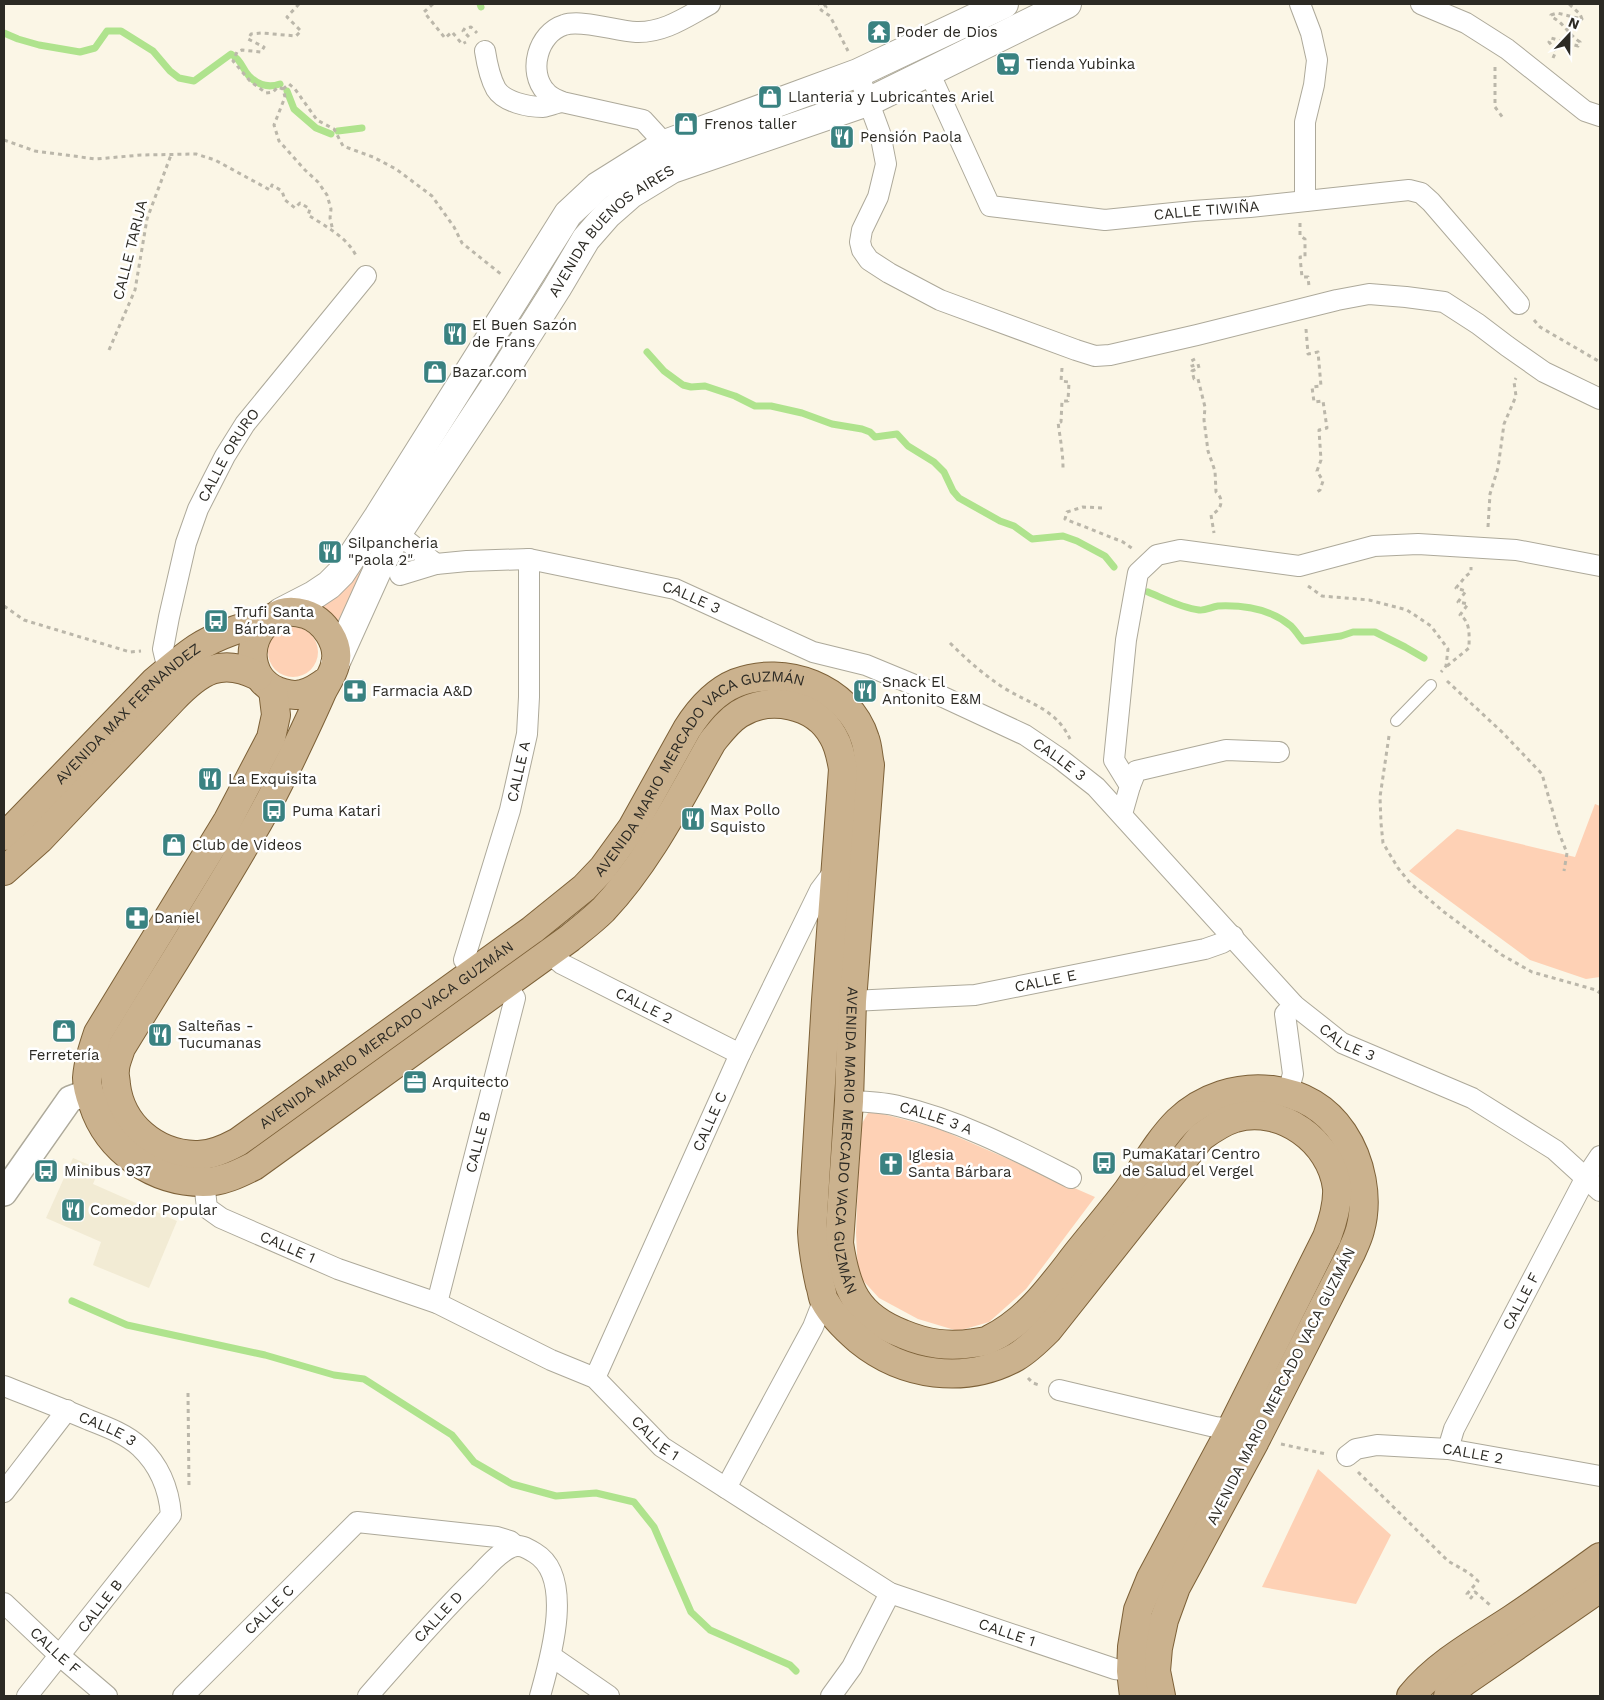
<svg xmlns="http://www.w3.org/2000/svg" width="1604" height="1700" font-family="'Work Sans',sans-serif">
  <rect width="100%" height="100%" fill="#fbf6e6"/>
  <path fill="#f2ebd4" d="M73,1158l26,11 -6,15 84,37 -28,67 -56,-23 8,-23 -55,-24z"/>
  <path fill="#fed1b5" d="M377,540l5,2 -43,83 -17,-20c25,-15 39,-42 55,-65z
    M268 652a25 25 0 1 1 50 0a25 25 0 1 1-50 0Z
    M1595,804l5,2v171l-14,2 -56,-19 -121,-89 48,-42 118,28z
    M868,1113h11l58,15 158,69 -69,92 -37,33 -31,9 -40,-12 -39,-21 -21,-23 -2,-42 4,-106z
    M1318,1469l73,66 -35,69 -94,-17z"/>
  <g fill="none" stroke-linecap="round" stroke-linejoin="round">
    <path stroke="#afe38d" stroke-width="7" d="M480,4l1,3
      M4,33l14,6 21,6 41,7 15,-4 12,-17h14l32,20 17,20 9,7 15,3 37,-27c11,6 11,15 18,22 9,9 20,12 31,8
      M287,91l7,18 22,19 15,6
      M338,131l24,-3
      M647,352l17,19 19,14 8,2 14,-1 30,10 20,10h16l31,7 30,11 30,5 8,3 5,5 22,-3 11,12 26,16 10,10 9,19 6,7 41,23 14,5 18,13 31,-3 14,5 28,15 9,11
      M1148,592c17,7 34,16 51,18 6,1 12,-3 19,-4 24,-1 53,3 73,20 4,4 8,10 12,15l38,-5 12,-4h22l30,15 19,11
      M72,1301l55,24 138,30 69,20 30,4 88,56 22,27 38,22 44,12 40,-3 38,9 20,25 37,85 19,18 80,35 6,6"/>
    <defs>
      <path id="service" d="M1396,721l35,-36"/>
      <g id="minor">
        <path d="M1300,4l11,29 6,27 -3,25 -9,37v79"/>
        <path d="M1421,4l45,19 41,26 78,62 15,5"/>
        <path d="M485,51c2,13 5,27 11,38 8,13 32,18 47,18 6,-1 13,-4 19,-5"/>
        <path id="s1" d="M929,72l61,134 115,14 88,-9 57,-4 159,-17 12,3 10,9 88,102"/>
        <path d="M858,73l22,60 6,31 -8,33 -16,33 -2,12 2,8 7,10 20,13 51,27 136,50 19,6 15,-1 87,-20 140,-35 32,-6 37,3 38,5 34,22 29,22 37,26 56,27"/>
        <path d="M665,144l-22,-24 -81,-18c-6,-3 -12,-5 -16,-10 -19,-20 -8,-59 18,-67 17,-6 52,6 72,7 28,1 50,-15 74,-28"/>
        <path d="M387,525l49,39"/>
        <path id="s2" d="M400,575l36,-11 31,-3 62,-2 146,30 138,63 53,13 75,31 84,39 34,23 37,29 198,218 48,38 130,55 83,52 45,41"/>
        <path id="s3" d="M168,670l-5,-21 6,-32 17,-74 12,-34 27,-53 20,-32 121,-148"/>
        <path d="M1130,786l6,-15 90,-21 53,2"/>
        <path d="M1122,814l8,-28 -16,-26 12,-120 12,-67 19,-18 23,-5 119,16 75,-20 44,-2 98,6 84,16"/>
        <path id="s4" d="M549,953l13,11 178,90"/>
        <path id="s5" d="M474,972l-10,-12 46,-150 17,-76 2,-37v-138"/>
        <path id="s6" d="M852,1001l123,-6 230,-46 17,-6 11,-7"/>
        <path d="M1288,1092l5,-18 -8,-60 9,-9"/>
        <path id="s7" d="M849,1101c16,1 34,1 49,5 61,14 118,44 173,72"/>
        <path id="s8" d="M204,1182l3,26 14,10 117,51 99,34 114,57 44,18 67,69 228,146 225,76 16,2"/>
        <path id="s9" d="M437,1303l78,-305 -10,-15"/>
        <path id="s10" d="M595,1378l145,-324 80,-164 15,-20"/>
        <path id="s11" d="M4,1386c28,11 57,22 85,34 18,7 37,14 51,27 19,18 29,42 31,68l-144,181"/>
        <path d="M1059,1390l156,37 16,2"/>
        <path id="s12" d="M1448,1449l6,-20 132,-252 14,-21"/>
        <path id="s13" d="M1347,1456l9,-7 21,-4 71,4 152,27"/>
        <path d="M726,1488l87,-161 11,-28"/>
        <path d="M4,1492l63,-82"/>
        <path id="s14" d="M4,1603l56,53 47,40"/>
        <path d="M551,1656l58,40"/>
        <path id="s15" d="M183,1696l174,-174 140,15 13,4 6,5"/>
        <path id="s16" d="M368,1696c35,-40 70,-81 108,-118 10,-10 21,-24 34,-30 9,-5 17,0 25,5 40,24 15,107 5,143"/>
        <path d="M831,1696l21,-29 38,-74"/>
      </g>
      <path id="tertiary" d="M4,1193l66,-94 19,-7"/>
      <g id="secondary">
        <path d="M281,612l33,-17 15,-10 12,-12 37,-56 190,-303 30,-28 67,-42 193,-71 146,-69"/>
        <path id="s17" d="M335,664l42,-93 20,-37 96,-145 64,-101 29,-49 21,-24 24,-21 41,-25 198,-68 197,-97"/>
      </g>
      <g id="primary">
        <path id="s18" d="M328,680c-8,6 -16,12 -26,14 -7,2 -12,1 -19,-1 -34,-9 -41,-51 -13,-73 11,-9 21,-10 35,-6 19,6 36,30 30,51 -2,9 -9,19 -13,27 -10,23 -21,46 -32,69 -12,23 -23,47 -37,70 -42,73 -88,145 -132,217 -2,7 -6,15 -6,22 -1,5 1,10 1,15 5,40 39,69 79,70 15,1 30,-6 43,-13l294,-212 52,-42 19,-20 29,-40 55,-99c12,-19 27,-37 49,-46 48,-19 113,4 129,56 3,8 3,18 5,26l-18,236 -3,100 -10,142c7,46 17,73 64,91 24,10 45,13 71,9 5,-1 12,-1 16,-4 39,-19 63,-55 89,-88 16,-20 33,-40 49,-61 16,-23 30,-49 50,-69 25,-24 60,-35 94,-31 29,4 54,18 71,43 18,27 26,65 17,97 -2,8 -6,16 -9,23l-96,188 -79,146 -12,33 -6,28 -2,23 5,25"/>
        <path d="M273,690l3,25 -5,23 -43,82 -130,213c-5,15 -10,30 -11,45 0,9 3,18 6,26 15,47 61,78 110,78 19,0 35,-8 51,-16l316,-228c11,-9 23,-18 33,-28 46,-49 76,-110 109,-168 8,-10 16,-21 27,-28 30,-19 76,-11 94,22 6,10 8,21 10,33l-17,231 -14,232c1,19 4,35 8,53 2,5 2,11 4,15 8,15 22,29 35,40 44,36 106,45 157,17 12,-7 22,-17 32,-27l153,-193c11,-8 21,-15 34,-19 46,-13 96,23 102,70 1,17 -4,33 -10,49l-96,192 -80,149 -13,32 -6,37 -1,24 3,25"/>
        <path id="s19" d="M4,836l10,-9 140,-145c14,-12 28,-24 43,-34 21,-14 47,-21 72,-28"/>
        <path d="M4,871l36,-32 133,-140c27,-28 48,-42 85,-23"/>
        <path d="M1411,1696c27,-33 66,-54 101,-77 30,-20 59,-41 88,-62"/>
        <path d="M1448,1696l16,-14 136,-94"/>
      </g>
    </defs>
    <use href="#service" stroke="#ada99a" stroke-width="12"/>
    <use href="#minor" stroke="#ada99a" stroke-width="22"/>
    <use href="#tertiary" stroke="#ada99a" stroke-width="28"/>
    <use href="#secondary" stroke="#ada99a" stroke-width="30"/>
    <use href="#primary" stroke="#7d6138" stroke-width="30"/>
    <path stroke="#bbb7aa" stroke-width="3" stroke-dasharray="4 4" stroke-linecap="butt" d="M299,4l-12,13 14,14 -5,5 -34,-3 -11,1 -3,5 16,8 -3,5 -19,-2 -5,2 -4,9 17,20 16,12 7,-1 5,-5 5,2 2,8 -11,28 5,16 26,29 13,12 9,13 4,14 -1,9 3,13
      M433,4l-9,8 21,26 7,-6 10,12 4,-2
      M818,4h1
      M824,4l2,3 -5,3 9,6 18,35
      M469,37l-6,-6 2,-3 6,-1 6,6
      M1553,58l3,-7 -7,-9 2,-4 27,8 2,-4c-12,-8 -15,-18 -28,-25l-1,-2 6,-2 25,6 -2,-5 -11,-10
      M1495,67v40l8,11
      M283,89l6,-5 6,5 22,31 17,9 9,17 30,11 23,12 36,27 22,31 8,16 40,32
      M4,140l31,11 61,8 45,-4 55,-1 19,6 55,30 2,-5 10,6 3,9 10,8 5,-5 10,6 -2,6c17,11 41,23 49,43
      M1300,223v13l5,3v18h-5l2,20h6l1,9
      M1534,320l6,7 60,35
      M1306,329l2,25 10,-2 3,34 -9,1 2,15 9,-1 4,27 -8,2 2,30 -4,11 6,10 -3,9 -3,2
      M109,350l26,-60 12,-71 24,-64
      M1195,359l-4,2 1,5 6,-2 1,4 -7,3 2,8h4l7,28 -1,13 4,31 7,20 1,21c9,8 5,18 -5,23l3,18
      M1062,368l-1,13 8,1 -1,19h-6l-1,21h-3c2,16 5,30 5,46
      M1102,508l-19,-1 -16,5 -2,7 58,23 10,7
      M1488,527l2,-33 8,-26 6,-44 12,-28 -2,-14 2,-4
      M1308,586l14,10 47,4 38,10 24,16 17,23 -2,17 -5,6
      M4,606l20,14 106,32 11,-1
      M950,643c17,17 34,32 54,45 26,16 52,21 66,51
      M1447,666l22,-18c0,-12 2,-26 -9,-33l8,-11 -10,-2 8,-11 -10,-3 10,-12 5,-4v-5
      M1447,681l55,51 40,42 17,59 8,20 -3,18
      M1389,736l-9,61 1,26 2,20 15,25 12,15 34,29 58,43 30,17 64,18 4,3
      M1028,1378l5,5 6,2
      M188,1393l1,94
      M1281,1444l45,10
      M1358,1472l90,89 21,12 9,8 -11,13 4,4 4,-6 15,13"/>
    <use href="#service" stroke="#fff" stroke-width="10"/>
    <use href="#minor" stroke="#fff" stroke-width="20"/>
    <use href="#tertiary" stroke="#fff" stroke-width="25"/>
    <use href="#secondary" stroke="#fff" stroke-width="28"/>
    <use href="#primary" stroke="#cbb28e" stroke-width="28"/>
  </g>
  <defs>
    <symbol id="temple-square" viewBox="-11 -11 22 22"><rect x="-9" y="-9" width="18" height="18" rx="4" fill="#3a8281" stroke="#fff"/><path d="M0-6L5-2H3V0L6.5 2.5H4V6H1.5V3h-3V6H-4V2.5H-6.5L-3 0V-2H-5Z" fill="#fff"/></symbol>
    <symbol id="supermarket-square" viewBox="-11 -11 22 22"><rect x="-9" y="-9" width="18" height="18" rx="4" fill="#3a8281" stroke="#fff"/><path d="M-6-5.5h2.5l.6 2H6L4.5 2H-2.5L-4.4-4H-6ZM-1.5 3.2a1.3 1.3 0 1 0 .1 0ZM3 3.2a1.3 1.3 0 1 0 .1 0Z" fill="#fff"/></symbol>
    <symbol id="shop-square" viewBox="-11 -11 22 22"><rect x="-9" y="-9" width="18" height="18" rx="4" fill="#3a8281" stroke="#fff"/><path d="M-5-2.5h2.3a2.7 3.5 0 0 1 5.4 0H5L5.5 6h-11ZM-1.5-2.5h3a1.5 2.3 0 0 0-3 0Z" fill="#fff"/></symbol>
    <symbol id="restaurant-square" viewBox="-11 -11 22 22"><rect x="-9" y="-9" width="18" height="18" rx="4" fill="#3a8281" stroke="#fff"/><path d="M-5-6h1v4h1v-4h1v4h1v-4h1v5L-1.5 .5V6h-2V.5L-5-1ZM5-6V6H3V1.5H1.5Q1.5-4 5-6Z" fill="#fff"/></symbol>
    <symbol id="bus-square" viewBox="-11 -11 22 22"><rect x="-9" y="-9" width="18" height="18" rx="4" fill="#3a8281" stroke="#fff"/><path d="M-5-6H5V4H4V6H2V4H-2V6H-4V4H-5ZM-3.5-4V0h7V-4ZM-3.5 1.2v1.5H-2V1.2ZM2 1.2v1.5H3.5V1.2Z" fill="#fff"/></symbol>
    <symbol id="pharmacy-square" viewBox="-11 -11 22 22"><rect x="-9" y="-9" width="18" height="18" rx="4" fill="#3a8281" stroke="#fff"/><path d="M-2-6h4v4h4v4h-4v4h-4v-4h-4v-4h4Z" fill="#fff"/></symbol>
    <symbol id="office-square" viewBox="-11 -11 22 22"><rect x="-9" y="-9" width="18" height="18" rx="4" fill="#3a8281" stroke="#fff"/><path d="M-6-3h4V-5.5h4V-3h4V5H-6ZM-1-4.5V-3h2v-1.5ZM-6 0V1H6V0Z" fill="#fff"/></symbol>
    <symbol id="church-square" viewBox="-11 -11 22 22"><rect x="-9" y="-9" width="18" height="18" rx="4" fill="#3a8281" stroke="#fff"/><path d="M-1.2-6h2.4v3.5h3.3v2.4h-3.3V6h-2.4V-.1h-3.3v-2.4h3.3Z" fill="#fff"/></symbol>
  </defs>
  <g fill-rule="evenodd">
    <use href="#temple-square" x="865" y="18" width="28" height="28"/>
    <use href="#supermarket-square" x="994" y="50" width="28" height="28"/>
    <use href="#shop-square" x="756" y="83" width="28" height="28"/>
    <use href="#shop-square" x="672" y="110" width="28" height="28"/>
    <use href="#restaurant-square" x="828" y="123" width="28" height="28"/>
    <use href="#restaurant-square" x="441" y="320" width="28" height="28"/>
    <use href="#shop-square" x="421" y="358" width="28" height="28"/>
    <use href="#restaurant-square" x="316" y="538" width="28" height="28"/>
    <use href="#bus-square" x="202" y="607" width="28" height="28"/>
    <use href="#pharmacy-square" x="341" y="677" width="28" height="28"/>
    <use href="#restaurant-square" x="851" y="677" width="28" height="28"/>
    <use href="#restaurant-square" x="196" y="765" width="28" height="28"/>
    <use href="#bus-square" x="260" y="797" width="28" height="28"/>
    <use href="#restaurant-square" x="679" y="805" width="28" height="28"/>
    <use href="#shop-square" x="160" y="831" width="28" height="28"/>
    <use href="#pharmacy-square" x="123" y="904" width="28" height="28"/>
    <use href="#shop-square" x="50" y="1017" width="28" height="28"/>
    <use href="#restaurant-square" x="146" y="1021" width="28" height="28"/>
    <use href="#office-square" x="401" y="1068" width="28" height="28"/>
    <use href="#bus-square" x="1090" y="1149" width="28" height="28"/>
    <use href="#church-square" x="877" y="1150" width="28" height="28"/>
    <use href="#bus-square" x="32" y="1157" width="28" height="28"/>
    <use href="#restaurant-square" x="59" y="1196" width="28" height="28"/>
  </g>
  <g text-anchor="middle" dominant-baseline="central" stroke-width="5" stroke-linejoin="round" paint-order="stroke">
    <g font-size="15" fill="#2c2a24" stroke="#fff" text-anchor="start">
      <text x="896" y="32">Poder de Dios</text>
      <text x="1026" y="64">Tienda Yubinka</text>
      <text x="788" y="97">Llanteria y Lubricantes Ariel</text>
      <text x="704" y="124">Frenos taller</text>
      <text x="860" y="137">Pensión Paola</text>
      <text x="472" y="325">El Buen Sazón<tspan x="472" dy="17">de Frans</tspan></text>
      <text x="452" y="372">Bazar.com</text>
      <text x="348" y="543">Silpancheria<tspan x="348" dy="17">"Paola 2"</tspan></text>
      <text x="234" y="612">Trufi Santa<tspan x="234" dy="17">Bárbara</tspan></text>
      <text x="882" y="682">Snack El<tspan x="882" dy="17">Antonito E&amp;M</tspan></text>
      <text x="372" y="691">Farmacia A&amp;D</text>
      <text x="228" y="779">La Exquisita</text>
      <text x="710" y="810">Max Pollo<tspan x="710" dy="17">Squisto</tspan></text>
      <text x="292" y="811">Puma Katari</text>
      <text x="192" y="845">Club de Videos</text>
      <text x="154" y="918">Daniel</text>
      <text x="178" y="1026">Salteñas -<tspan x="178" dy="17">Tucumanas</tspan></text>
      <text x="64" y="1055" text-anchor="middle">Ferretería</text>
      <text x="432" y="1082">Arquitecto</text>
      <text x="1122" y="1154">PumaKatari Centro<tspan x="1122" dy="17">de Salud el Vergel</tspan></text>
      <text x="908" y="1155">Iglesia<tspan x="908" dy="17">Santa Bárbara</tspan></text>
      <text x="64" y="1171">Minibus 937</text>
      <text x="90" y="1210">Comedor Popular</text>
    </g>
    <g font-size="15" fill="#2c2a24" stroke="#fff">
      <text stroke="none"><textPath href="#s1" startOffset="365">CALLE TIWIÑA</textPath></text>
      <text stroke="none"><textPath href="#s17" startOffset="518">AVENIDA BUENOS AIRES</textPath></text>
      <text transform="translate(130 250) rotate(-76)">CALLE TARIJA</text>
      <text stroke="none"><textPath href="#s3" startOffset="228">CALLE ORURO</textPath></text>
      <text stroke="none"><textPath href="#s2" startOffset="298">CALLE 3</textPath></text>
      <text stroke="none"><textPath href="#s19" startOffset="174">AVENIDA MAX FERNANDEZ</textPath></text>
      <text stroke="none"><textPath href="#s2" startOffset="702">CALLE 3</textPath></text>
      <text stroke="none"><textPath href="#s5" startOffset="212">CALLE A</textPath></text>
      <text stroke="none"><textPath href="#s18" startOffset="1484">AVENIDA MARIO MERCADO VACA GUZMÁN</textPath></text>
      <text stroke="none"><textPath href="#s6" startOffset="195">CALLE E</textPath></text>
      <text stroke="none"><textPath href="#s4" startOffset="109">CALLE 2</textPath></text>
      <text stroke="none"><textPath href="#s18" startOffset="1064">AVENIDA MARIO MERCADO VACA GUZMÁN</textPath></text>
      <text stroke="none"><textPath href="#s2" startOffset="1108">CALLE 3</textPath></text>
      <text stroke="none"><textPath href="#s7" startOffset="89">CALLE 3 A</textPath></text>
      <text stroke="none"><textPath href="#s10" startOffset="281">CALLE C</textPath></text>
      <text stroke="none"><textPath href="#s18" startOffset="2129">AVENIDA MARIO MERCADO VACA GUZMÁN</textPath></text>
      <text stroke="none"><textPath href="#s9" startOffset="166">CALLE B</textPath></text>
      <text stroke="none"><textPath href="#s8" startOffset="116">CALLE 1</textPath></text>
      <text stroke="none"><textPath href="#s12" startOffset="165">CALLE F</textPath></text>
      <text transform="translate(1281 1386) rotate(-63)">AVENIDA MARIO MERCADO VACA GUZMÁN</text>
      <text stroke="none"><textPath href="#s11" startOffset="112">CALLE 3</textPath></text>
      <text stroke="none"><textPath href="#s8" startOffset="536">CALLE 1</textPath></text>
      <text stroke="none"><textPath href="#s13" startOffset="129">CALLE 2</textPath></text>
      <text transform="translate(100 1606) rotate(-52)">CALLE B</text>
      <text stroke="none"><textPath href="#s15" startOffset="122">CALLE C</textPath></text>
      <text stroke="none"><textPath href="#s16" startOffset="106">CALLE D</textPath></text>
      <text stroke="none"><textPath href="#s8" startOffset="941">CALLE 1</textPath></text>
      <text stroke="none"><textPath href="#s14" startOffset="70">CALLE F</textPath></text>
    </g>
  </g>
  <rect width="1604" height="1700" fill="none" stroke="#2c2a24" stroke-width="10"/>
  <g transform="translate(1569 35) rotate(22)" stroke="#ffffff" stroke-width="4" paint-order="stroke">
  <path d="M0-4L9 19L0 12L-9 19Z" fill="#2c2a24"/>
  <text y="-8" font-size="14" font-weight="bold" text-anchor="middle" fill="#2c2a24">N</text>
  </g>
</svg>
